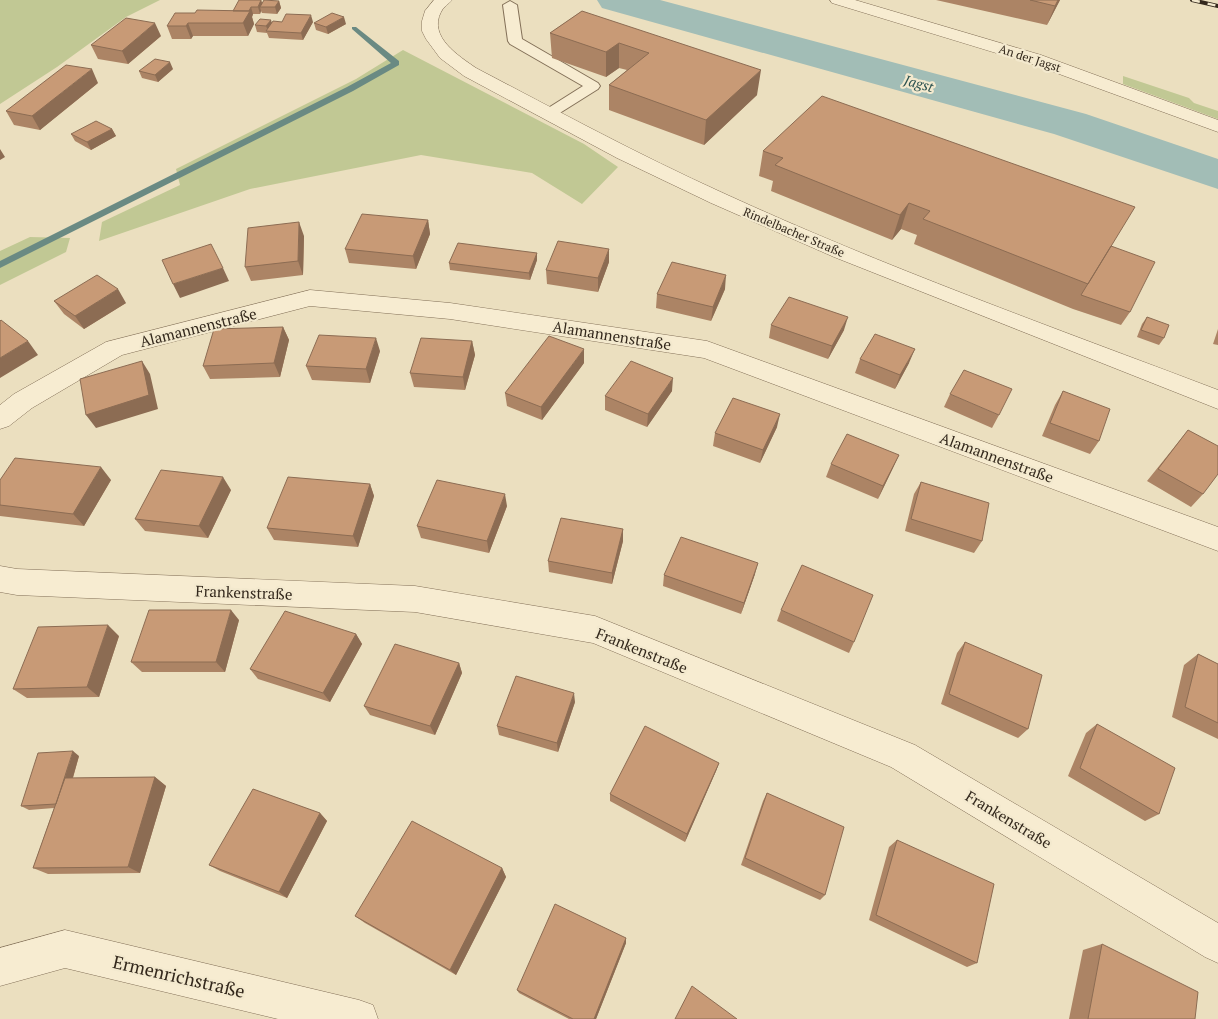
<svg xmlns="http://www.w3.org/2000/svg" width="1218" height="1019" font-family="'PT Serif',serif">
  <rect width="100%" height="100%" fill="#ebdfbf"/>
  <path fill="#c1c894" d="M0,0h160l-34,17 -69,50 -57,37z
    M403,50l181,94 34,23 -36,37 -50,-31 -111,-18 -171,34 -151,52 3,-19 78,-37 -4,-16 180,-90z
    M1123,76l66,22 5,5 24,8v8l-95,-35z
    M30,237l40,1 -4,14 -66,33v-34z"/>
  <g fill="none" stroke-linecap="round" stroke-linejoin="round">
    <path fill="#6a8a83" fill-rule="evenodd" d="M352,27h4l43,34v4l-46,26 -353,177v-7l347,-174 44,-24 -39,-34z"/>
    <path fill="#a2bdb6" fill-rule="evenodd" d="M597,0h63l426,114 132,45v30l-164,-55 -452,-126z"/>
    <defs>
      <path id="lane" d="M510,1l7,4 5,34 76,44 2,3 -2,3 -43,27h-10l-3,-3 3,-3 38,-24 -73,-42 -2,-3 -5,-36z"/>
      <path id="street" d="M434,0h18c-3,4 -9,7 -11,12 -13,25 18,44 35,56 82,43 163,87 247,125 161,74 329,134 495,197v19l-384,-152 -123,-54 -94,-45 -153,-82 -24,-18 -14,-19 -4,-8v-10l3,-10z
        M830,0h25l186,55 177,65v12l-189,-69 -197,-60z
        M310,290l140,13 257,38 511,186v24l-514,-193 -254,-39 -140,-13 -188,49 -90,53 -23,18 -9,3v-24l14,-11 92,-52z
        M0,566l17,3 398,17 180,30 320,129 303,178v40l-13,-6 -314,-190 -298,-124 -178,-31 -398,-17 -17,-3z
        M65,930l294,70 14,5 5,14h-100l-213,-51 -65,18v-38z"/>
    </defs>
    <use href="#lane" stroke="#837058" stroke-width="2"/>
    <use href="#street" stroke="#837058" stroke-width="1"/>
    <use href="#lane" fill="#f7ecd1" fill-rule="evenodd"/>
    <use href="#street" fill="#f7ecd1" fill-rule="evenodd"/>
    <defs>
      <path id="rail" d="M1192,0l26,6"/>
    </defs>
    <use href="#rail" stroke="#33281c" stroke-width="4"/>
    <use href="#rail" stroke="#f3e9ce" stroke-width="2.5" stroke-dasharray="8" stroke-linecap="butt"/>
  </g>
  <path fill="#ac8465" d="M261,0l1,3 17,-2 2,7 -4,6 -15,-1 -1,-2 -1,3h-7l-1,3 2,7 -6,12h-55l-2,3h-19l-5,-13 28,-13 38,-2z
    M936,0h124l-13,25z
    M582,11l175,84 -53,50 -95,-35v-25l18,-15 -8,-2 -13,9 -54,-19 -2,-25z
    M272,22h41l-10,18 -34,-2 -2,-5 -10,-1 -2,-7z
    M314,23l32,1 -18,10 -12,-4z
    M161,36l-33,28 -30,-5 -7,-14z
    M173,69l-15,13 -16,-4 -3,-7z
    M98,83l-58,47 -26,-5 -8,-14z
    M112,129l4,7 -25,14 -16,-9 -4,-7z
    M763,151l349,95 18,66 -9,13 -48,-16 -159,-65 3,-9 -16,-6 -9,11 -121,-49 2,-10 -14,-5z
    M428,220l2,14 -14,35 -67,-6 -4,-14z
    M304,236l-1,39 -52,6 -6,-14z
    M537,253v7l-7,20 -80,-10 -1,-7z
    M609,262l-11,30 -51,-8 -1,-14z
    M725,289l-14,32 -55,-13 1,-14z
    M54,301l72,2 -42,26 -20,-15z
    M1147,317l17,21 -5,7 -22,-8 5,-13z
    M771,325l73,5 -16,29 -59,-21z
    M283,327l6,13 -9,37 -70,2 -7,-13z
    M1218,329v16l-5,-1z
    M472,341l3,14 -10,35 -51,-3 -4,-14z
    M380,351l-10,32 -58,-3 -6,-14z
    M860,359l49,4 -14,26 -40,-16z
    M584,363l-42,57 -35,-14 -2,-13z
    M672,391l-25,36 -42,-17v-14z
    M1063,391l36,50 -9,13 -48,-18 13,-31z
    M950,394l49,21 -7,13 -48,-21z
    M777,427l-17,36 -47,-17 2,-13z
    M1188,430l15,64 -12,13 -44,-26z
    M899,455l-21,44 -52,-22 5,-13z
    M0,480h111l-27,46 -84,-10z
    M921,482l61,59 -8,12 -69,-22 9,-37z
    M370,484l4,12 -16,51 -84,-7 -7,-12z
    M231,490l-23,48 -63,-7 -10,-12z
    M507,506l-18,47 -68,-15 -4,-12z
    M623,529v12l-11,43 -63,-12 -1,-11z
    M755,574l-14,40 -78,-28 1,-11z
    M781,610l73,32 -5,11 -72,-32z
    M239,620l-14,52h-83l-11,-10z
    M356,634l6,10 -32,58 -72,-23 -8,-10z
    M119,636l-20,61 -72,1 -14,-9z
    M965,642l63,87 -10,9 -77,-34 16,-51z
    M1198,654l20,10v75l-46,-22 12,-52z
    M459,663l3,10 -27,62 -65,-20 -6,-9z
    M575,702l-17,50 -59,-17 -2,-9z
    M1097,724l62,90 -14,7 -77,-45 18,-43z
    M79,756l-6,22 82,-1 11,9 -26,87 -92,1 -15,-6 21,-60 -25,2 -8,-4z
    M719,763l-3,8 -31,71 -75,-41v-7z
    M767,793l58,102 -5,5 -79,-35 22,-64z
    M320,813l7,8 -40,77 -67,-27 -11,-6z
    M897,840l80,123 -10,4 -98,-47 20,-73z
    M502,868l4,9 -50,98 -91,-52 -10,-7z
    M626,938v5l-30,76h-27l-50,-26 -2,-3z
    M1102,944l93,75h-126l14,-69z"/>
  <path fill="#8c6c53" d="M261,0l2,6 -3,1 1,4 -1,3 -2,-7z
    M1058,0h2l-13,25 8,-19z
    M279,1l2,7 -4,6 -2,-7z
    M251,7l2,7 -1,3 2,7 -6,12 -5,-13z
    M311,15l2,7 -10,18 -2,-7z
    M344,17l2,7 -18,10 -2,-7z
    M271,20l2,7 -5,4 -2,-5z
    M155,23l6,13 -33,28 -6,-13z
    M188,23l5,13 -2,3 -5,-13z
    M619,43v25l-13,9v-25z
    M170,62l3,7 -15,13 -3,-7z
    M92,69l6,14 -58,47 -8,-14z
    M761,70l-4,25 -53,50 2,-25z
    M112,129l4,7 -25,14 -4,-8z
    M0,149l5,8 -5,3z
    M909,203l-8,26 -9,11 8,-25z
    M428,220l2,14 -14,35 -3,-13z
    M299,222l5,14 -1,39 -5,-14z
    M609,249v13l-11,30v-14z
    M537,253v7l-7,20 -1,-7z
    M223,268l6,13 -49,17 -7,-14z
    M726,275l-1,14 -14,32 2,-14z
    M118,289l8,14 -42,26 -9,-13z
    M848,317l-4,13 -16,29 4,-13z
    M283,327l6,13 -9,37 -6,-14z
    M376,338l4,13 -10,32 -4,-14z
    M28,341l10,14 -38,23v-20z
    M472,341l3,14 -10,35 -2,-13z
    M584,349v14l-42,57 -1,-13z
    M915,349l-6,14 -14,26 5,-14z
    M142,361l8,13 8,35 -62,19 -10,-13z
    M673,378l-1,13 -25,36 1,-13z
    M780,414l-3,13 -17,36 3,-13z
    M899,455l-6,13 -15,31 5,-13z
    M101,467l10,13 -27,46 -11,-12z
    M223,477l8,13 -23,48 -9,-12z
    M370,484l4,12 -16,51 -5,-11z
    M505,494l2,12 -18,47 -2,-12z
    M623,529v12l-11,43v-11z
    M758,563l-3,11 -14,40 3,-11z
    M231,610l8,10 -14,52 -9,-10z
    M108,625l11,11 -20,61 -12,-10z
    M356,634l6,10 -32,58 -7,-9z
    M459,663l3,10 -27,62 -5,-9z
    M574,693l1,9 -17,50 -1,-9z
    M73,751l6,5 -15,52 -7,-4z
    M719,763l-3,8 -31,71 2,-8z
    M155,777l11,9 -26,87 -12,-6z
    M320,813l7,8 -40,77 -8,-6z
    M502,868l4,9 -50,98 -6,-5z
    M626,938v5l-30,76h-2z"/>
  <path fill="#c89a76" stroke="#8c6c53" d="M239,0h22l-3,7h-7l-2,4h-16z
    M264,0l15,1 -4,6h-15z
    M1030,0h28l-3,6z
    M197,10l53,1 -7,12h-55l-2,3h-19l8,-13h20z
    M582,11l179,59 -55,50 -97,-35 40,-32 -30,-10 -13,9 -56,-19z
    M332,13l12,4 -18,10 -12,-4z
    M286,14l25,1 -10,18 -35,-2 7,-10 9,1z
    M126,18l29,5 -33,28 -31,-6z
    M260,19l11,1 -5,6 -11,-1z
    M155,59l15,3 -15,13 -16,-4z
    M66,65l26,4 -60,47 -26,-5z
    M822,96l313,111 -47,77 -165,-65 7,-8 -21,-8 -9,12 -125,-50 8,-7 -20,-7z
    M96,121l16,8 -25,13 -16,-8z
    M362,214l66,6 -15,36 -68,-7z
    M299,222l-1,39 -53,6 3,-39z
    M558,241l51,8 -11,29 -52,-8z
    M458,243l79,10 -8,20 -80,-10z
    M211,244l12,24 -50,16 -11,-24z
    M1111,246l44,16 -25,50 -49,-17z
    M672,262l54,13 -13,32 -56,-13z
    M97,275l21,14 -43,27 -21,-15z
    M789,297l59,20 -16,29 -61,-21z
    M1147,317l22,8 -5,13 -23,-8z
    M1,320l27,21 -28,17v-37z
    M283,327l-9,36 -71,3 11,-37z
    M875,334l40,15 -15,26 -40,-16z
    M319,335l57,3 -10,31 -60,-3z
    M549,336l35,13 -43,58 -36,-14z
    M421,338l51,3 -9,36 -53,-4z
    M142,361l7,34 -63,20 -6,-36z
    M631,361l42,17 -25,36 -43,-18z
    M964,370l48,19 -13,26 -49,-21z
    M1063,391l47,18 -11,32 -49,-18z
    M733,398l47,16 -17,36 -48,-17z
    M1188,430l30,16v28l-15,20 -45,-25z
    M847,434l52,21 -16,31 -52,-22z
    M15,458l86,9 -28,47 -73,-9v-25z
    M161,470l62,7 -24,49 -64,-7z
    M288,477l82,7 -17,52 -86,-8z
    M437,480l68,14 -18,47 -70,-15z
    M921,482l68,21 -7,38 -71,-22z
    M561,518l62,11 -11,44 -64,-12z
    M681,537l77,26 -14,40 -80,-28z
    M802,565l71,30 -19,47 -73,-32z
    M149,610h82l-15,52h-85z
    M285,611l71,23 -33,59 -73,-24z
    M108,625l-21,62 -74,2 25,-62z
    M965,642l77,33 -14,54 -79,-35z
    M395,644l64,19 -29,63 -66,-20z
    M1198,654l20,10v59l-33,-16z
    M516,676l58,17 -17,50 -60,-17z
    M1097,724l78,44 -16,46 -79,-46z
    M645,726l74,37 -32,71 -77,-40z
    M73,751l-17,53 -35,2 17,-53z
    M155,777l-27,90 -95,1 32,-90z
    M253,789l67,24 -41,79 -70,-27z
    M767,793l77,34 -19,68 -80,-37z
    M412,821l90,47 -52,102 -95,-54z
    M897,840l97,44 -17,79 -101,-48z
    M555,904l71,34 -32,81h-21l-56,-29z
    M1102,944l96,48 -3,27h-107z
    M692,986l45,33h-62z"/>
  <g text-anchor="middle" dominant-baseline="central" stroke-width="4.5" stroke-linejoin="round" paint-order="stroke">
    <g font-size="12" fill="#33281c" stroke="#f3e9ce">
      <text transform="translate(1030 58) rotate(18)">An der Jagst</text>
      <text transform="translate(794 232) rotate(23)">Rindelbacher Straße</text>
    </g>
    <g font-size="14" font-style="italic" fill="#2c5250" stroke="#f3e9ce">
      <text transform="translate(919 83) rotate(15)">Jagst</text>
    </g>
    <g font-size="15" fill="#33281c" stroke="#f3e9ce">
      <text transform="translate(198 327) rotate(-14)">Alamannenstraße</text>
      <text transform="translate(612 335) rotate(9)">Alamannenstraße</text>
      <text transform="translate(997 457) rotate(20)">Alamannenstraße</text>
      <text transform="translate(244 592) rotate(2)">Frankenstraße</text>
      <text transform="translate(642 650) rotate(22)">Frankenstraße</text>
      <text transform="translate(1009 819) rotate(31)">Frankenstraße</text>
    </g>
    <g font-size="18" fill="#33281c" stroke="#f3e9ce">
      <text transform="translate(179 976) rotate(13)">Ermenrichstraße</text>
    </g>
  </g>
</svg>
